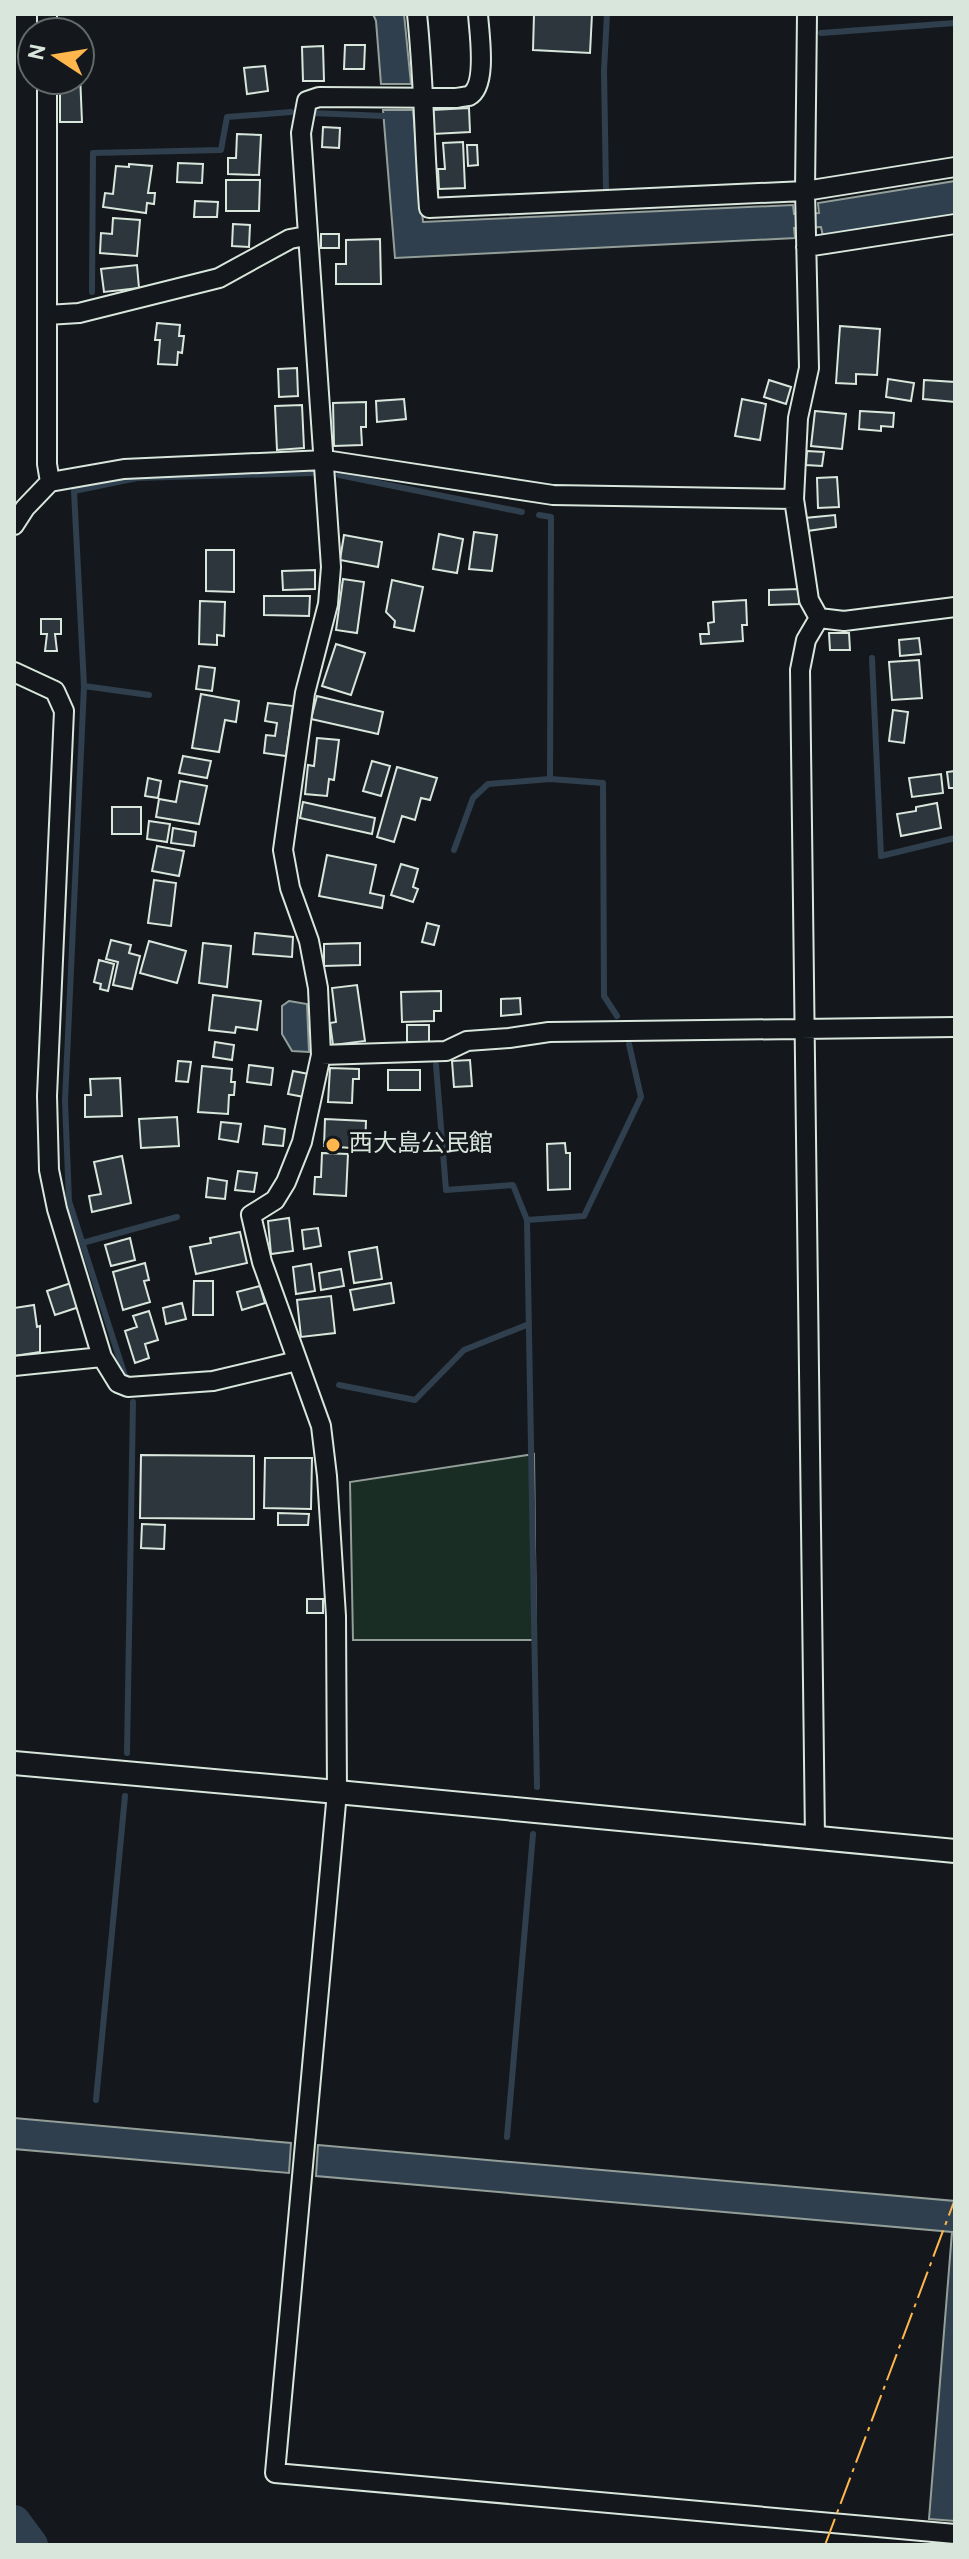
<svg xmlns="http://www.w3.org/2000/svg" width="969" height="2559" font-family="Overpass,'Noto Sans JP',sans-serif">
  <rect width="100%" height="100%" fill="#14181c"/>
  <path fill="#1a2d24" stroke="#939e99" stroke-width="2" d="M534,1454l2,186h-183l-3,-158z"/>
  <path fill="#2f3f4d" stroke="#939e99" stroke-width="2" d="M373,14h31l7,70h-30l-5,-63z
    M383,110h30l10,112 370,-17 1,9 25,-1 -1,-10 137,-22v34l-132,21 -2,-9 -27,1 1,10 -400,20z
    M289,1001l18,3 2,48 -17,-1 -10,-17v-28z
    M14,2118l277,25 -2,30 -275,-24z
    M318,2145l637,56v320l-26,-2 23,-287 -636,-56z"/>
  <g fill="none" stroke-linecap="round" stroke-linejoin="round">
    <path stroke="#2f3f4d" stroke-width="6" d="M821,33l134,-10
      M312,113l72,3
      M606,190l-2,-120 3,-56
      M92,292l1,-139 128,-3 6,-33 64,-5
      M339,475l183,37
      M872,658l9,198 74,-18
      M84,686l65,9
      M550,779l53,4 1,213 13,20
      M454,850l19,-52 15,-14 62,-5 1,-262 -12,-2
      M436,1065l10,125 67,-5 14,35
      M82,1243l95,-26
      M125,1376l-56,-175 -4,-100 19,-415 -10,-195 63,-13 175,-5
      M339,1385l76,15 49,-50 65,-26
      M127,1753l6,-351
      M537,1787l-10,-567 57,-4 57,-119 -12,-53
      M96,2100l29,-304
      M507,2137l26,-303"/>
    <path stroke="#2f3f4d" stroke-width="34" d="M14,2522l17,23"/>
  </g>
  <path fill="#2c363c" stroke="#d8e6dc" stroke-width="2" d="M534,14h58l-2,39 -57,-3z
    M345,45h20l-1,24h-20z
    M323,46l1,35h-21l-1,-34z
    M265,66l3,25 -21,3 -3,-26z
    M80,74l2,48h-22v-42h20z
    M469,108l1,24 -37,2 -1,-24z
    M323,127l17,1 -1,20 -17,-1z
    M237,134l24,1 -2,40 -31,-1v-16h8z
    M463,142l2,46 -26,1 -1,-20h7l-2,-26z
    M467,145h10l1,20 -10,1z
    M178,163l25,1 -1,19 -25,-1z
    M129,164l23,2 -4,27h7l-1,11 -7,-1 -1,10 -43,-6 2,-14 8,1 3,-28 13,1z
    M226,180h34l-1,31h-33z
    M195,201l23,1 -1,15h-23z
    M113,218l27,2 -3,36 -37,-3 1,-20 11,1z
    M233,224l17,1 -1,22 -17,-1z
    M321,234h18v14h-18z
    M380,239l1,45h-45v-20h10v-24z
    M137,265l2,23 -35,4 -3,-23z
    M157,323l23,2 -1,11h5l-2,17 -4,-1 -1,13 -19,-1 2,-24h-5z
    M840,326l40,3 -3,46 -21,-1v10l-20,-1z
    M297,368l1,28 -19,1 -1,-28z
    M888,379l26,4 -3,18 -25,-4z
    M769,380l22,7 -5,17 -22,-7z
    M924,380l31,2v20l-32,-3z
    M404,399l2,20 -29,3 -1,-21z
    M742,399l24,5 -6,36 -25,-4z
    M366,402v25h-5l1,18 -28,1 -1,-43z
    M302,405l2,43 -27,2 -2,-44z
    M815,411l31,3 -4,35 -31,-3z
    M860,411l34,2 -1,14 -12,-1v5l-22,-2z
    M807,451l17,1 -2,14 -16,-1z
    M837,477l2,30 -21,1 -1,-30z
    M835,515l1,12 -29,4 -2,-13z
    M474,532l23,3 -5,36 -23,-2z
    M439,534l24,5 -6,34 -24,-4z
    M344,535l38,7 -4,25 -38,-7z
    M206,550h28v42l-28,-1z
    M315,570v19l-32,1 -1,-19z
    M343,579l21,3 -7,51 -21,-3z
    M392,580l31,7 -9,44 -20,-4 1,-6 -9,-9z
    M799,589v15l-30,1v-15z
    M264,596h46l-1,20 -45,-1z
    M746,600l1,25h-5l1,16 -42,3 -1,-10h9l-1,-11 6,-1 -1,-20z
    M200,601l25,1 -1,34 -7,-1v10l-18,-1z
    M41,619h20v15h-6l2,17h-12l2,-17h-6z
    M829,633h20l1,17h-20z
    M919,638l2,16 -21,2 -1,-16z
    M336,644l29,9 -14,42 -29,-9z
    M919,660l3,38 -30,2 -3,-38z
    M199,666l16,2 -3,23 -16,-2z
    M201,694l38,7 -3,21 -11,-2 -6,32 -27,-4z
    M317,696l66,16 -5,22 -67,-15z
    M268,703l25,3 -7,50 -22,-3 2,-18 9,1 2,-13 -12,-2z
    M893,710l15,2 -4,31 -15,-2z
    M317,738l22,2 -5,40 -5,-1 -2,17 -22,-2 3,-29 6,1z
    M183,756l28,5 -4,17 -28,-5z
    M372,761l18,5 -9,30 -18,-5z
    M397,767l40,11 -7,22 -9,-2 -6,22 -13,-4 -8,26 -17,-5z
    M955,771v17h-6l-2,-16z
    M941,774l2,19 -31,4 -3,-19z
    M148,778l13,3 -3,17 -13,-2z
    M180,781l27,5 -8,38 -43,-7 3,-18 17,3z
    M303,802l72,16 -3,16 -72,-16z
    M937,803l4,25 -40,8 -4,-22 19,-3v-4z
    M112,807h29v27h-29z
    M149,821l21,3 -3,18 -20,-3z
    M173,828l23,4 -2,14 -23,-3z
    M157,846l27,5 -5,25 -27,-5z
    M327,855l49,10 -6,28 14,3 -2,12 -63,-12z
    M401,864l17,5 -5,18 5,2 -5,13 -22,-7z
    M154,880l22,3 -5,43 -23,-3z
    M427,923l12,3 -5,19 -12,-3z
    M255,933l38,4 -1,20 -39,-3z
    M111,940l20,5 -2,8 11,3 -8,33 -19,-4 5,-23 -12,-3z
    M149,941l37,10 -9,32 -37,-10z
    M203,943l28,3 -4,41 -28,-4z
    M360,943v22l-36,1v-22z
    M99,960l15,4 -6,27 -8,-2 1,-5 -7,-2z
    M357,985l8,56 -32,4 -3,-22 6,-1 -4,-34z
    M441,991v20h-7v10l-32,1 -1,-30z
    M213,995l48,6 -4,29 -21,-3 -1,6 -26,-3z
    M520,998l1,16 -20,2v-17z
    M407,1025h22v17h-22z
    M215,1042l19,3 -2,15 -19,-3z
    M470,1060l2,26 -18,1 -2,-26z
    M178,1061l13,1 -3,20 -12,-1z
    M249,1065l24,3 -2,17 -24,-3z
    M202,1066l30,3 -1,13h4l-1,13h-5l-1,19 -30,-2z
    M330,1068l29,1v10h-6l-1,24 -24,-1z
    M388,1070h32v20h-32z
    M293,1071l16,3 -5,23 -16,-3z
    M120,1078l2,38 -37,1v-22h6l-1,-16z
    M177,1117l2,29 -38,2 -2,-29z
    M325,1119l41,2 -1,28 -41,-3z
    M221,1122l20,2 -3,18 -19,-3z
    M265,1126l20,3 -2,17 -20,-2z
    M565,1143l1,10h4v36l-22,1 -1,-46z
    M322,1153l26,1 -2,42 -32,-2 1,-17h6z
    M122,1156l9,47 -39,9 -3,-16 12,-2 -7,-32z
    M238,1171l19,2 -3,19 -19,-2z
    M208,1178l19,3 -2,18 -19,-2z
    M289,1218l4,33 -22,3 -3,-33z
    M318,1228l3,18 -17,3 -2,-19z
    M240,1232l7,31 -51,11 -6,-27 21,-4 -1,-5z
    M130,1238l5,22 -24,6 -6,-21z
    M377,1247l5,32 -28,4 -5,-31z
    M145,1263l4,17 -5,1 6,21 -27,8 -10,-38z
    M311,1264l4,27 -19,3 -3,-27z
    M341,1269l3,17 -23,4 -2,-17z
    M194,1281h19v34h-20z
    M71,1283l8,24 -24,8 -8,-24z
    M391,1283l3,20 -40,7 -4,-20z
    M260,1286l5,17 -23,7 -5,-18z
    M331,1296l4,37 -34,4 -4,-37z
    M182,1303l4,16 -20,5 -3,-16z
    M34,1305l3,22 3,-1v26l-26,4v-48z
    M149,1311l9,29 -13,4 4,14 -14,5 -10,-32 12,-4 -4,-11z
    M141,1455l113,1v63l-114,-1z
    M265,1458h47l-1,51 -47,-1z
    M278,1513l31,1 -1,11h-30z
    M142,1524l23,1 -1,24 -23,-1z
    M307,1599h16v14h-16z"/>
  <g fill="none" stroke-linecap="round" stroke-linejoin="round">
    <defs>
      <path id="minor" d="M47,14v18
        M417,14c7,65 7,129 12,194l376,-17 150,-24
        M478,14c1,18 10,72 -9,82 -1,0 -13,2 -13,2l-137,-1 -12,4 -6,32 30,434 -3,37 -23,89 -22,157 7,38 19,53 9,47 3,67 -19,87 -16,40 -11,18 -24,15 11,47 59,164 6,50 9,140 1,176 -62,681 680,61
        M807,14l-2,177 4,177 -11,50 -4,81 15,101 10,18
        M47,80v384l3,18
        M806,247l149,-23
        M47,315l32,-2 140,-35 71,-39 16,-3
        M14,525l11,-17 25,-26 74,-13 201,-9 228,35 241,4
        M819,618l25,3 111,-14
        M14,672l41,19 9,20 -17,385 2,74 8,39 45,148 16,26 10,4 85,-6 84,-20
        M321,1055l125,-4 21,-10 42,-3 40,-6 406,-5
        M14,1366l88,-9
        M815,1838l-15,-1168 6,-30 13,-22"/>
      <path id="tertiary" d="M14,1763l323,29 618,59"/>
    </defs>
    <use href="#minor" stroke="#d8e6dc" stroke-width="22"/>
    <use href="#tertiary" stroke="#d8e6dc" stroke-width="26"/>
    <use href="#minor" stroke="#14181c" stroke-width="18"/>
    <use href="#tertiary" stroke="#14181c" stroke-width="22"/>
    <path stroke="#ffb74d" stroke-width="2" stroke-dasharray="28 6 4 6" stroke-linecap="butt" d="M825,2545l130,-346"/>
  </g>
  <circle fill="#ffb74d" stroke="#14181c" stroke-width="3" cx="333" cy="1145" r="8"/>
  <g text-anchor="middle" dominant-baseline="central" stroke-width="6" stroke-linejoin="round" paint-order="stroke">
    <g font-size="24" fill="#d8e6dc" stroke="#14181c" text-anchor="start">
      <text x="349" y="1145">西大島公民館</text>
    </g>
  </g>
  <rect width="969" height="2559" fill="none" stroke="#d8e6dc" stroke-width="32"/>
  <g transform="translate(56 56) rotate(282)"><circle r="38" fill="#14181c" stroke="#626a69" stroke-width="2"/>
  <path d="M0-6L14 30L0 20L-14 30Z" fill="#ffb74d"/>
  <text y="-12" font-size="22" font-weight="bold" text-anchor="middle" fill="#d8e6dc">N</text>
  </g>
</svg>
